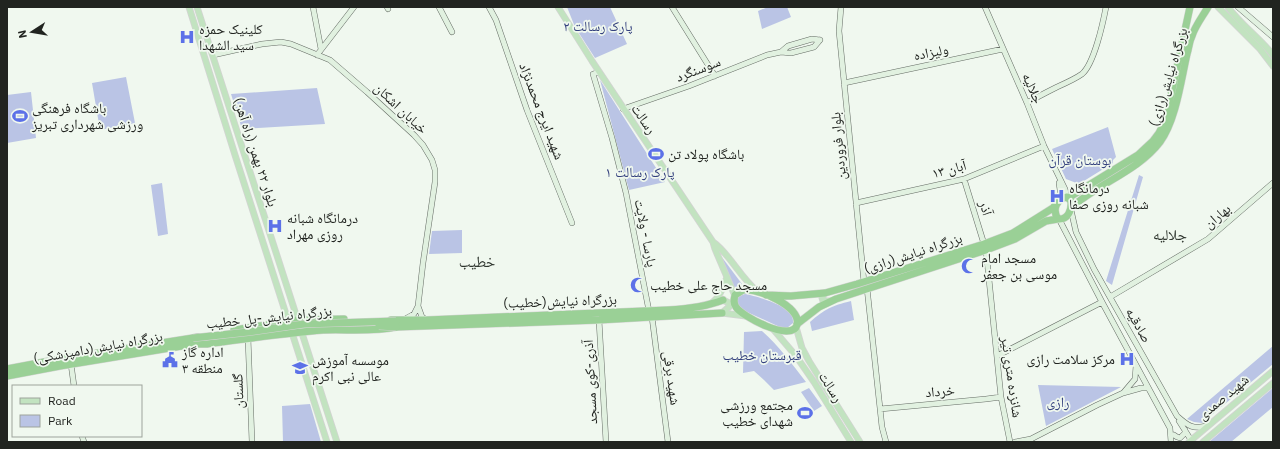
<svg xmlns="http://www.w3.org/2000/svg" width="1280" height="449" font-family="'IBM Plex Sans','Noto Naskh Arabic',sans-serif">
  <rect width="100%" height="100%" fill="#f0f8ef"/>
  <path fill="#bac4e5" d="M567,7h43l17,37 -32,14 -20,-31z
    M768,7h19l4,10 -29,12 -4,-18z
    M126,77l9,46 -35,7 -8,-47z
    M600,80l65,102 -36,8z
    M317,88l8,36 -83,5 -11,-35z
    M31,92l5,46 -29,5v-48z
    M1108,127l8,30 -3,3v3l-34,21 -13,-5 -14,-30z
    M1139,175l4,2 -31,108 -6,-4z
    M162,183l6,51 -10,2 -7,-51z
    M462,230v23l-33,1 3,-23z
    M721,256l21,28 -8,5z
    M745,294c11,2 39,10 46,20 2,3 2,6 2,9l-6,5h-5l-35,-16 -10,-7v-8z
    M851,301l3,19 -42,11 -2,-9c15,-13 21,-16 41,-21z
    M762,331c17,15 30,33 44,51l-32,8 -10,-10 -10,-9 -11,2 1,-41z
    M1273,346v18l-71,59 -8,-1 -7,-3z
    M1038,385l83,2 -75,39z
    M809,388l13,18 -8,5 -13,-19z
    M1273,388v19l-42,35h-22z
    M310,404l11,38h-38l-1,-36z"/>
  <g fill="none" stroke-linecap="round" stroke-linejoin="round">
    <defs>
      <path id="secondary" d="M313,7l8,42
        M387,7l1,2
        M439,7l13,25
        M489,7l7,13 31,90 45,113
        M672,7l43,69
        M841,7l-2,24 25,251
        M985,7l42,96 17,43 21,43 2,8
        M1238,7l35,30
        M781,52l7,-6 24,-7 8,1
        M213,55l49,-11 19,-2 10,2 39,16 37,32 47,43 9,10 9,15 3,10v12l-12,81 -5,43 4,11 5,3
        M317,55l37,-48
        M599,72l-6,2 19,64 14,55 23,118
        M844,83l159,-34
        M1027,103c10,-6 20,-11 30,-16 9,-4 18,-8 25,-13 12,-10 21,-51 24,-67
        M623,109l66,-23 78,-31 14,-3 10,1 23,-6 6,-7
        M964,179l20,65
        M1059,183l1,7v10
        M856,203l108,-24 80,-33
        M1071,210l5,22 18,37 83,147c10,9 17,15 31,9
        M1059,219l43,83 68,126 1,14
        M986,250l15,147 9,45
        M867,288l15,139 4,15
        M1110,297l98,-58 65,-56
        M652,317l16,125
        M405,319l9,-5 4,-8
        M599,320l7,122
        M248,338l4,104
        M997,356l105,-54
        M71,364l3,22
        M1124,392l11,-13 1,-13
        M880,409l106,-10 15,-2
        M1179,421l12,19
        M1174,435l3,2 3,1 5,-5v-3
        M82,436l2,6
        M1015,442l16,-3 66,-34 26,-12 18,-5h7"/>
      <path id="primary" d="M189,7l46,148 92,287
        M197,7l140,435
        M558,7l34,54 121,181c16,11 27,35 44,49
        M1218,7l42,42 13,17
        M1228,7c13,18 32,31 45,48
        M713,242l2,7 20,47
        M825,293l-3,5 1,3h7
        M713,302c8,-7 10,-15 14,-25
        M722,313l24,3
        M722,313l8,-7 -1,-3 -6,-3
        M796,327l6,21 7,13 51,81
        M773,329l23,27 18,26 37,60
        M1189,442l84,-71
        M1203,442l70,-59"/>
      <path id="highway" d="M1067,197l4,4c1,9 -3,19 -13,18 -6,-9 -2,-20 9,-22z
        M1068,198l70,-43 15,-14 6,-8 5,-10 3,-10 23,-106
        M1072,207c27,-24 66,-36 88,-65 16,-22 21,-62 27,-88 2,-6 2,-12 5,-18 3,-10 11,-20 16,-29
        M743,290c14,-2 59,16 54,35 -5,18 -56,-9 -61,-18 -3,-4 -2,-8 -1,-12z
        M766,295l25,1 34,-3 32,-9 127,-40 29,-11 40,-25 4,-5
        M391,320h36l241,-10c19,-1 37,-3 55,-10
        M797,324l22,-17 17,-8 150,-49 29,-11 31,-18 12,-2
        M234,330l63,-10 47,-1
        M7,369l53,-10 133,-21 5,-1
        M7,376l53,-10 134,-22h13c39,-5 77,-11 116,-14 24,-1 50,2 73,-3l203,-7 123,-7"/>
    </defs>
    <use href="#secondary" stroke="#656c65" stroke-width="6"/>
    <use href="#primary" stroke="#d3d3d2" stroke-width="7"/>
    <use href="#highway" stroke="#d3d3d2" stroke-width="8"/>
    <use href="#secondary" stroke="#e1f1e0" stroke-width="5"/>
    <use href="#primary" stroke="#c2e3c0" stroke-width="5.5"/>
    <use href="#highway" stroke="#9ad096" stroke-width="7"/>
    <defs>
      <path id="highway-bridge" d="M379,326l17,1
        M193,338l55,-6 56,-8 92,-3"/>
    </defs>
    <use href="#highway-bridge" stroke="#d3d3d2" stroke-width="8" stroke-linecap="butt"/>
    <use href="#highway-bridge" stroke="#9ad096" stroke-width="7"/>
  </g>
  <defs>
    <symbol id="hospital-bare" viewBox="-9 -9 18 18"><path d="M-5-5h3v3.5h4V-5h3V5h-3V1.5h-4V5h-3Z" fill="#5c71e8" stroke="#f0f8ef" stroke-width="2.5" paint-order="stroke"/></symbol>
    <symbol id="stadium-bare" viewBox="-9 -9 18 18"><path d="M0-5a6.5 5 0 1 0 0 10a6.5 5 0 1 0 0-10ZM-3.5-1.8h7v3.6h-7Z" fill="#5c71e8" stroke="#f0f8ef" stroke-width="2.5" paint-order="stroke"/></symbol>
    <symbol id="mosque-bare" viewBox="-9 -9 18 18"><path d="M3.5-4.9A6 6 0 1 0 3.5 4.9A5 5 0 1 1 3.5-4.9Z" fill="#5c71e8" stroke="#f0f8ef" stroke-width="2.5" paint-order="stroke"/></symbol>
    <symbol id="civic-bare" viewBox="-9 -9 18 18"><path d="M-.6-6.5H3V-4.5H.6V-3L4-1V1h2V6H-6V1h2V-1L-.6-3ZM-1.2 2.5V6h2.4V2.5Z" fill="#5c71e8" stroke="#f0f8ef" stroke-width="2.5" paint-order="stroke"/></symbol>
    <symbol id="university-bare" viewBox="-9 -9 18 18"><path d="M0-5L7-2L0 1L-7-2ZM-4 1L0 2.5L4 1V4Q0 6-4 4Z" fill="#5c71e8" stroke="#f0f8ef" stroke-width="2.5" paint-order="stroke"/></symbol>
  </defs>
  <g fill-rule="evenodd">
    <use href="#hospital-bare" x="176" y="26" width="22" height="22"/>
    <use href="#stadium-bare" x="9" y="105" width="22" height="22"/>
    <use href="#stadium-bare" x="645" y="143" width="22" height="22"/>
    <use href="#hospital-bare" x="1046" y="185" width="22" height="22"/>
    <use href="#hospital-bare" x="264" y="215" width="22" height="22"/>
    <use href="#mosque-bare" x="958" y="255" width="22" height="22"/>
    <use href="#mosque-bare" x="627" y="274" width="22" height="22"/>
    <use href="#hospital-bare" x="1116" y="348" width="22" height="22"/>
    <use href="#civic-bare" x="159" y="349" width="22" height="22"/>
    <use href="#university-bare" x="289" y="357" width="22" height="22"/>
    <use href="#stadium-bare" x="794" y="402" width="22" height="22"/>
  </g>
  <g text-anchor="middle" dominant-baseline="central" stroke-width="3.5" stroke-linejoin="round" paint-order="stroke">
    <g font-size="14" fill="#34417e" stroke="#f0f8ef">
      <text x="598" y="26">پارک رسالت ۲</text>
      <text x="1080" y="160">بوستان قرآن</text>
      <text x="640" y="172">پارک رسالت ۱</text>
      <text x="762" y="355">قبرستان خطیب</text>
      <text x="1058" y="402">رازی</text>
    </g>
    <g font-size="14" fill="#212420" stroke="#f0f8ef" text-anchor="start">
      <text x="199" y="29">کلینیک حمزه<tspan x="199" dy="16">سید الشهدا</tspan></text>
      <text x="32" y="108">باشگاه فرهنگی<tspan x="32" dy="16">ورزشی شهرداری تبریز</tspan></text>
      <text x="668" y="154">باشگاه پولاد تن</text>
      <text x="1069" y="188">درمانگاه<tspan x="1069" dy="16">شبانه روزی صفا</tspan></text>
      <text x="287" y="218">درمانگاه شبانه<tspan x="287" dy="16">روزی مهراد</tspan></text>
      <text x="981" y="258">مسجد امام<tspan x="981" dy="16">موسی بن جعفر</tspan></text>
      <text x="650" y="285">مسجد حاج علی خطیب</text>
      <text x="182" y="352">اداره گاز<tspan x="182" dy="16">منطقه ۳</tspan></text>
      <text x="1115" y="359" text-anchor="end">مرکز سلامت رازی</text>
      <text x="312" y="360">موسسه آموزش<tspan x="312" dy="16">عالی نبی اکرم</tspan></text>
      <text x="793" y="405" text-anchor="end">مجتمع ورزشی<tspan x="793" dy="16">شهدای خطیب</tspan></text>
    </g>
    <g font-size="14" fill="#212420" stroke="#f0f8ef">
      <text transform="translate(931 52) rotate(-11)">ولیزاده</text>
      <text transform="translate(698 69) rotate(-21)">سوسنگرد</text>
      <text transform="translate(1168 77) rotate(-73)">بزرگراه نیایش(رازی)</text>
      <text transform="translate(1033 88) rotate(66)">جلالیه</text>
      <text transform="translate(401 108) rotate(43)">خیابان اشکان</text>
      <text transform="translate(542 111) rotate(69)">شهید ایرج محمدنژاد</text>
      <text transform="translate(644 119) rotate(56)">رسالت</text>
      <text transform="translate(838 146) rotate(-95)">بلوار فروردین</text>
      <text transform="translate(256 152) rotate(72)">بلوار ۲۲ بهمن (راه آهن)</text>
      <text transform="translate(949 169) rotate(-15)">۱۳ آبان</text>
      <text transform="translate(986 208) rotate(73)">آذر</text>
      <text transform="translate(1217 216) rotate(-40)">بهاران</text>
      <text transform="translate(646 233) rotate(79)">پارسا - ولایت</text>
      <text transform="translate(913 253) rotate(-18)">بزرگراه نیایش(رازی)</text>
      <text transform="translate(560 301) rotate(-2)">بزرگراه نیایش(خطیب)</text>
      <text transform="translate(269 317) rotate(-6)">بزرگراه نیایش-پل خطیب</text>
      <text transform="translate(1139 325) rotate(61)">صادقیه</text>
      <text transform="translate(98 347) rotate(-10)">بزرگراه نیایش(دامپزشکی)</text>
      <text transform="translate(1012 377) rotate(82)">شانزده متری تیر</text>
      <text transform="translate(672 378) rotate(82)">شهید برقی</text>
      <text transform="translate(590 382) rotate(-93)">آذری-کوی مسجد</text>
      <text transform="translate(831 387) rotate(58)">رسالت</text>
      <text transform="translate(238 391) rotate(-92)">گلستان</text>
      <text transform="translate(940 391) rotate(-5)">خرداد</text>
      <text transform="translate(1223 397) rotate(-40)">شهید صمدی</text>
    </g>
    <g font-size="15" fill="#2e352e" stroke="#f0f8ef">
      <text x="1170" y="234">جلالیه</text>
      <text x="477" y="261">خطیب</text>
    </g>
  </g>
  <rect width="1280" height="449" fill="none" stroke="#212420" stroke-width="16"/>
  <rect x="12" y="385" width="130" height="52" fill="#f0f8ef" stroke="#9da39c"/>
  <rect x="20" y="398" width="20" height="6" fill="#c2e3c0" stroke="#9da39c"/>
  <text x="48" y="405" font-size="12" fill="#212420">Road</text>
  <rect x="20" y="415" width="20" height="12" fill="#bac4e5" stroke="#9da39c"/>
  <text x="48" y="425" font-size="12" fill="#212420">Park</text>
  <g transform="translate(32 32) rotate(258)" stroke="#f0f8ef" stroke-width="3" paint-order="stroke">
  <path d="M0-3L7 15L0 10L-7 15Z" fill="#212420"/>
  <text y="-6" font-size="11" font-weight="bold" text-anchor="middle" fill="#212420">N</text>
  </g>
</svg>
